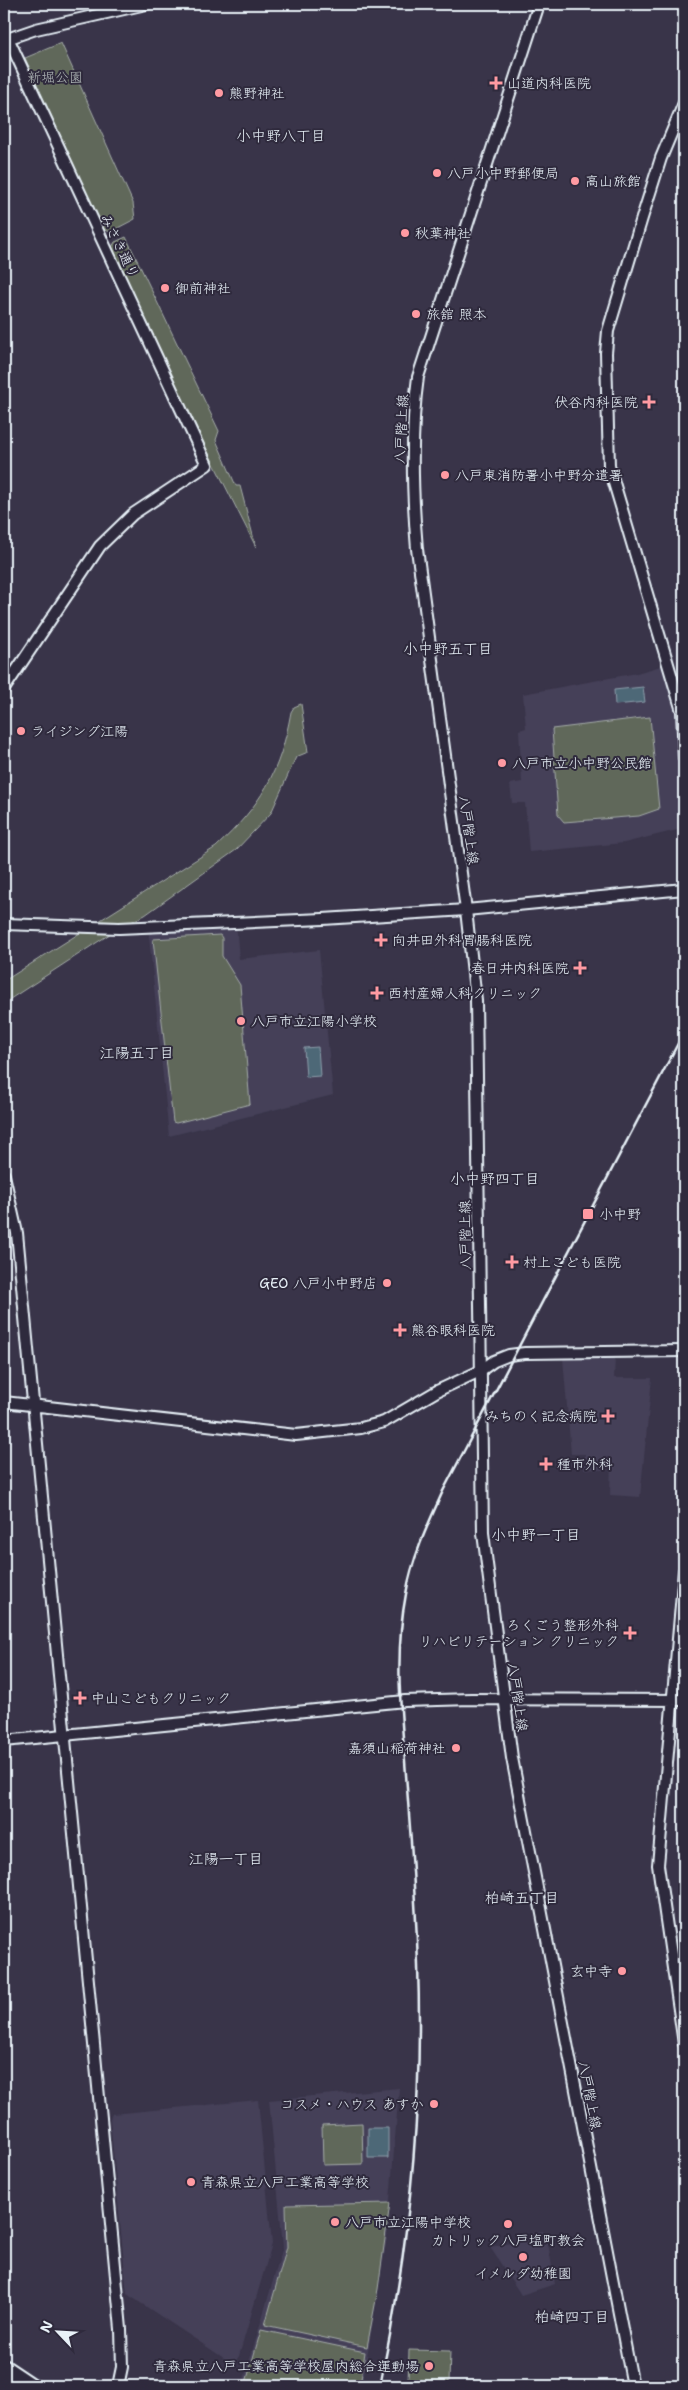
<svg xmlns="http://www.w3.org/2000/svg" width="688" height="2390" font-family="'Shantell Sans','Klee One',sans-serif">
  <rect width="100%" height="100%" fill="#393449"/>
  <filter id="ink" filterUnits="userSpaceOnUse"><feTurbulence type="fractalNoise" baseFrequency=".02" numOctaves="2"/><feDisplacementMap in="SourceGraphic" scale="10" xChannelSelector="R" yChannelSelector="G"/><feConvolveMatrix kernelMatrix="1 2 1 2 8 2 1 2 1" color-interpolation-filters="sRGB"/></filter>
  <g filter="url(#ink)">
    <path fill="#454058" d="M664,665l13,49 4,115 -57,14 -95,9 -4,-49h-13l-2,-19 12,-2 -3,-52 7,-2 -3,-34 114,-21z
      M236,923l3,36 80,-9 14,145 -164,41 -21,-210z
      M615,1357l-1,21h38l-12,119 -30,-2 1,-37 -6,-1 -1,13 -20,-1 1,-15h-14l-8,-96z
      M399,2088l-12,150 -25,148h-120l41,-139 -14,-147z
      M258,2100l14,144 -36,122 -109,-72 -17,-175 2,-5z
      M543,2231l6,18 6,35 -34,11 -31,-48 33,-6 9,-8z"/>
    <path fill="#61675a" stroke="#a4aca9" d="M61,43l72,160 2,16 -25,13 -7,-3 -78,-171z
      M126,237l93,194 -3,9 20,46h4l16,61 -51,-101 -93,-199 3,-5z
      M301,704l7,48 -12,5 -25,56 -35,37 -91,65 -26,13 -115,75v-22l212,-134c45,-42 64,-74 75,-135l3,-5z
      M650,717l9,92 -20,7 -75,6 -6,-7 -6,-86z
      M220,935l2,3v18l18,29 10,119 -74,19 -3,-1 -20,-183z
      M362,2123l1,41 -40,1 -1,-40z
      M390,2203l-12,86 -11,58 -102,-22 22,-78 -1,-42z
      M261,2330l104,22 -5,34h-115z
      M409,2350l41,1 -1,31 -41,-1z"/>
    <path fill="#4e6777" stroke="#8c9eab" d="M643,687l2,15 -30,3 -1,-15z
      M318,1047l2,29 -14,1 -2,-29z
      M368,2128h20v30h-20z"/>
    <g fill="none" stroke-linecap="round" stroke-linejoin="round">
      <defs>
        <path id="secondary" d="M4,40l32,-11 110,-25
          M684,103l-23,55 -19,60 -34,113 -2,22 3,113 73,245 2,47
          M4,689l96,-143 33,-32 74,-49 -199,-427
          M4,924l115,4 204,-9 143,-9 218,-21
          M4,1175l13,58 104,1096 1,38 -4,19
          M4,1402l292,33 65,-7 23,-6 53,-31 43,-20 14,-10 15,-6 16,-2 159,-2
          M684,1571l-26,294 26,179
          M4,1741l401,-40 66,-2 213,1"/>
        <path id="primary" d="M539,4l-121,373c-8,57 -6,114 -1,172l49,361 10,90 7,533 29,225 121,628"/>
        <path id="highway" d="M4,2366l30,20
          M4,2379l10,7"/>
      </defs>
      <use href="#secondary" stroke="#e8f1f8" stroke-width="14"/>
      <use href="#primary" stroke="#e8f1f8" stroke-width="14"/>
      <use href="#highway" stroke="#e8f1f8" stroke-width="16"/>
      <use href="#secondary" stroke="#2f2a3d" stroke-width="10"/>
      <use href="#primary" stroke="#2f2a3d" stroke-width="10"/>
      <use href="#highway" stroke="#2f2a3d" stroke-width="12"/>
      <path stroke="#e8f1f8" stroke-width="2.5" d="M380,2386c29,-138 43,-280 38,-420 -2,-68 -8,-137 -13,-205 -5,-57 -10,-110 1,-167 6,-36 22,-70 37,-103l241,-459"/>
    </g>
  </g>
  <g fill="#ff9aa2" stroke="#2f2a3d" stroke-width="2">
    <path d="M493.5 75.5h5v5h5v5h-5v5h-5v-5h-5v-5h5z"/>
    <circle cx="219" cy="93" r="5"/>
    <circle cx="437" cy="173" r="5"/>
    <circle cx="575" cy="181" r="5"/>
    <circle cx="405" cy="233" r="5"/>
    <circle cx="165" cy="288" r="5"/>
    <circle cx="416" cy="314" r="5"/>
    <path d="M646.5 394.5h5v5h5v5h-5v5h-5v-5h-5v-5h5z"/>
    <circle cx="445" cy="475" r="5"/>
    <circle cx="21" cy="731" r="5"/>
    <circle cx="502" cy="763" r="5"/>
    <path d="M378.5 932.5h5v5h5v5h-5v5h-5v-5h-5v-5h5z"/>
    <path d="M577.5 960.5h5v5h5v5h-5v5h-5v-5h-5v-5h5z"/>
    <path d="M374.5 985.5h5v5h5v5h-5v5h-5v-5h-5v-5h5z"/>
    <circle cx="241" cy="1021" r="5"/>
    <rect x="582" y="1208" width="12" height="12" rx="2.5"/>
    <path d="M509.5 1254.5h5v5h5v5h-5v5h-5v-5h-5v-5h5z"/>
    <circle cx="387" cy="1283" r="5"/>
    <path d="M397.5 1322.5h5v5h5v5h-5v5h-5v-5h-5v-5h5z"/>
    <path d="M605.5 1408.5h5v5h5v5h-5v5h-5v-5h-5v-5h5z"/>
    <path d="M543.5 1456.5h5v5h5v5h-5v5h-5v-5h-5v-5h5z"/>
    <path d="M627.5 1625.5h5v5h5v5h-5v5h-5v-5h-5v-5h5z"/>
    <path d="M77.5 1690.5h5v5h5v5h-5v5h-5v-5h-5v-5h5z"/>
    <circle cx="456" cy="1748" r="5"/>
    <circle cx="622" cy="1971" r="5"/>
    <circle cx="434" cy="2104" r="5"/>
    <circle cx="191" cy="2182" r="5"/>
    <circle cx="335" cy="2222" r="5"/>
    <circle cx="508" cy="2224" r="5"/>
    <circle cx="523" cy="2257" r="5"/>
    <circle cx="429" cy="2366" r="5"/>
  </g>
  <g text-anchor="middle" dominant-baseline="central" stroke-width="4" stroke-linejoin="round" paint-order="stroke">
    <g font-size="14" fill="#b2bab9" stroke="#2f2a3d">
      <text x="55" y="77">新堀公園</text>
    </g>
    <g font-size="14" fill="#e8f1f8" stroke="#2f2a3d" text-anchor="start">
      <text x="507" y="83">山道内科医院</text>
      <text x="229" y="93">熊野神社</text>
      <text x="447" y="173">八戸小中野郵便局</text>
      <text x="585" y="181">高山旅館</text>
      <text x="415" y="233">秋葉神社</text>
      <text x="175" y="288">御前神社</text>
      <text x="426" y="314">旅舘 照本</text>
      <text x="638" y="402" text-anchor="end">伏谷内科医院</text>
      <text x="455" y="475">八戸東消防署小中野分遣署</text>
      <text x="31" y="731">ライジング江陽</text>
      <text x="512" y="763">八戸市立小中野公民館</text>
      <text x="392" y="940">向井田外科胃腸科医院</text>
      <text x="569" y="968" text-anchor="end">春日井内科医院</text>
      <text x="388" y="993">西村産婦人科クリニック</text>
      <text x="251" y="1021">八戸市立江陽小学校</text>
      <text x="599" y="1214">小中野</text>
      <text x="523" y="1262">村上こども医院</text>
      <text x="377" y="1283" text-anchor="end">GEO 八戸小中野店</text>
      <text x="411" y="1330">熊谷眼科医院</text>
      <text x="597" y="1416" text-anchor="end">みちのく記念病院</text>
      <text x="557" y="1464">種市外科</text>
      <text x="619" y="1625" text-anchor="end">ろくごう整形外科<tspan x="619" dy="16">リハビリテーション クリニック</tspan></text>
      <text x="91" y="1698">中山こどもクリニック</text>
      <text x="446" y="1748" text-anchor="end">嘉須山稲荷神社</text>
      <text x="612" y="1971" text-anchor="end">玄中寺</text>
      <text x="424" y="2104" text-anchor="end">コスメ・ハウス あすか</text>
      <text x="201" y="2182">青森県立八戸工業高等学校</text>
      <text x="345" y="2222">八戸市立江陽中学校</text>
      <text x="508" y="2240" text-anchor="middle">カトリック八戸塩町教会</text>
      <text x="523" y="2273" text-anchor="middle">イメルダ幼稚園</text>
      <text x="419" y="2366" text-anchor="end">青森県立八戸工業高等学校屋内総合運動場</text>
    </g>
    <g font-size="14" fill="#e8f1f8" stroke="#2f2a3d">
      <text transform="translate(120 246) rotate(64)">みさき通り</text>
      <text transform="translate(401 429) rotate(-87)">八戸階上線</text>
      <text transform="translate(469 830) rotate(82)">八戸階上線</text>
      <text transform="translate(465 1235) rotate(-91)">八戸階上線</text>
      <text transform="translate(518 1697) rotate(82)">八戸階上線</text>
      <text transform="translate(590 2095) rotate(79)">八戸階上線</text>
    </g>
    <g font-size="15" fill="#e8f1f8" stroke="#2f2a3d">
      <text x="281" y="136">小中野八丁目</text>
      <text x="448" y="649">小中野五丁目</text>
      <text x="137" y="1053">江陽五丁目</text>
      <text x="495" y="1179">小中野四丁目</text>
      <text x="536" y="1535">小中野一丁目</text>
      <text x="226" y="1859">江陽一丁目</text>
      <text x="522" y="1898">柏崎五丁目</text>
      <text x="572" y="2317">柏崎四丁目</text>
    </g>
  </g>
  <rect width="688" height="2390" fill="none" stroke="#2f2a3d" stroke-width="20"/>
  <rect x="10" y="10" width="668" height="2370" fill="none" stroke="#e8f1f8" stroke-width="2" filter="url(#ink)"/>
  <g transform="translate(58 2332) rotate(295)" stroke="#2f2a3d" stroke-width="4" paint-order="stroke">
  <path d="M0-4L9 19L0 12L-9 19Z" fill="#e8f1f8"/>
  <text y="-8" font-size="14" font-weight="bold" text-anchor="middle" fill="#e8f1f8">N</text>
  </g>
</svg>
